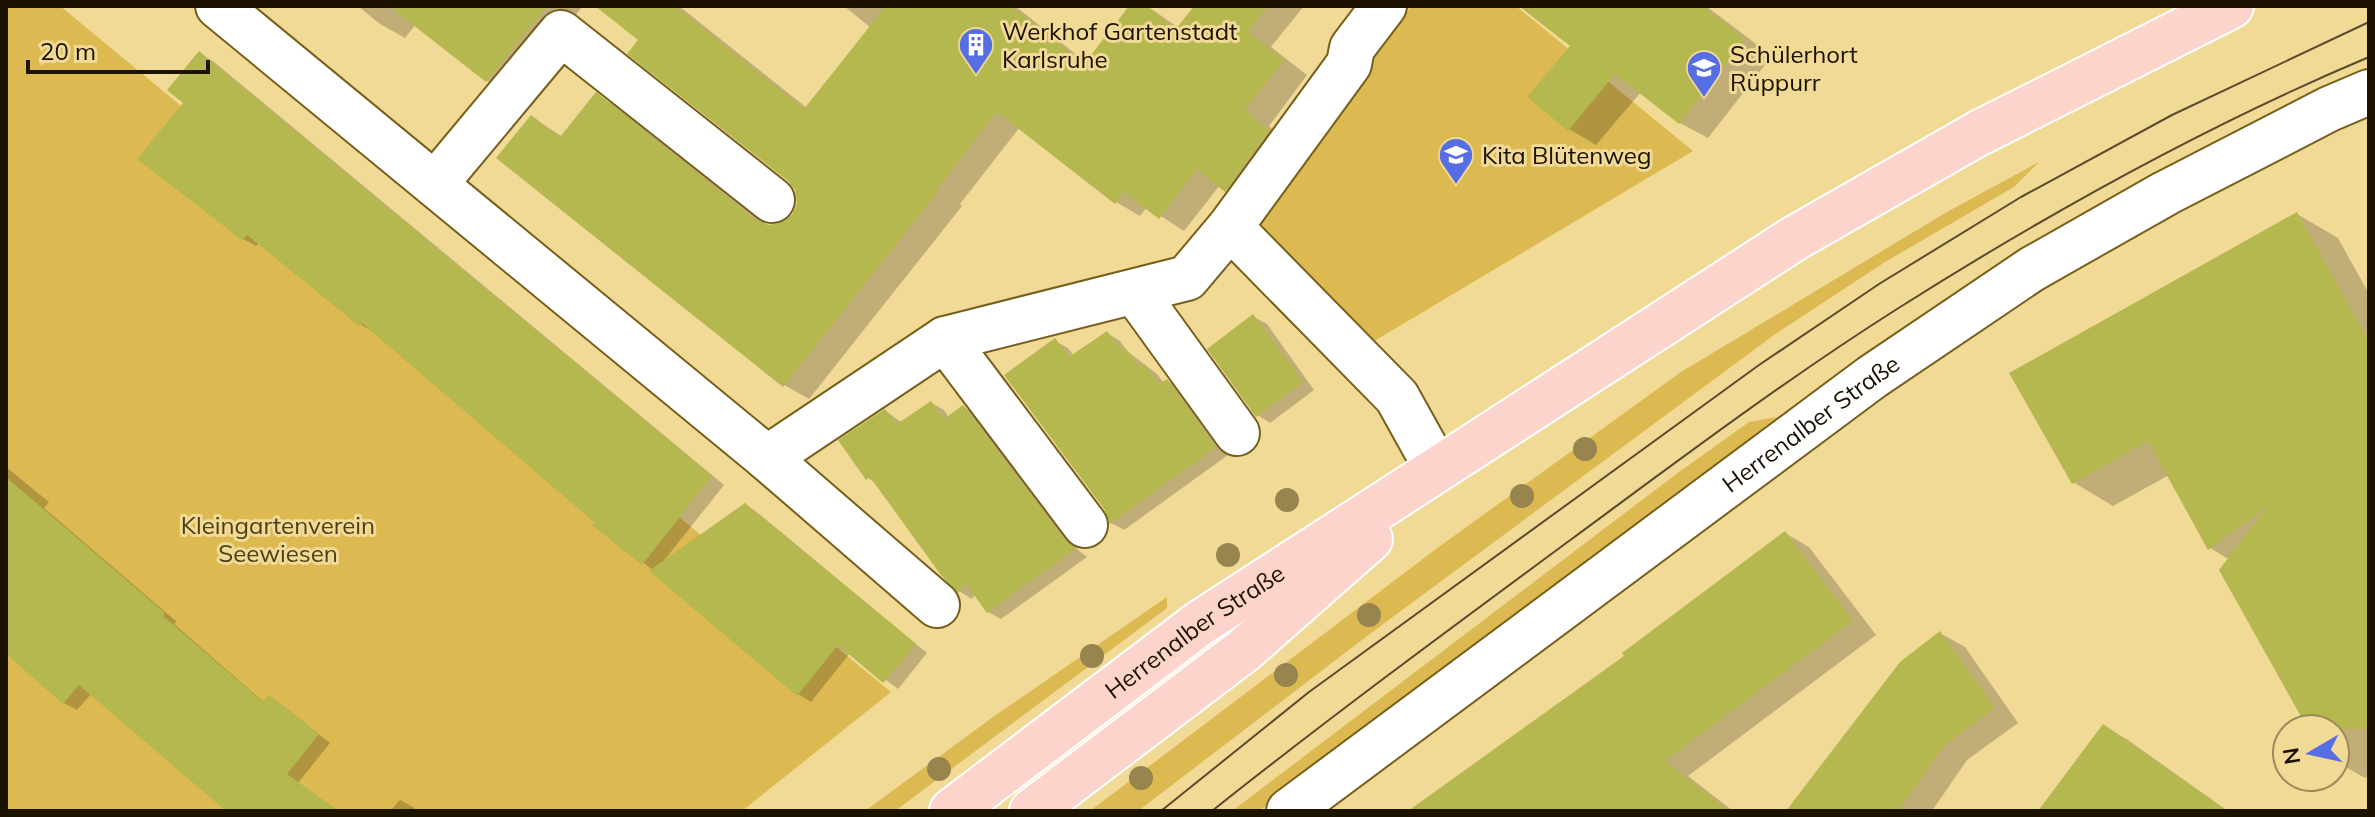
<svg xmlns="http://www.w3.org/2000/svg" width="2375" height="817" font-family="Mulish,sans-serif">
  <rect width="100%" height="100%" fill="#f1d996"/>
  <path fill="#dcba51" d="M6,6h54l831,686 -149,119h-736z
    M1411,6h105l177,145 -322,192 -119,-121z
    M2039,162l-25,25 -129,75 -111,73 -403,298 -233,178h-48l346,-262 245,-177 266,-160z
    M1777,417l-118,94 -400,300h-27l447,-339 70,-50z
    M1167,597v11l-272,203h-30l128,-94z"/>
  <path fill="#0003" d="M358,6h225l-71,89 -25,-14 -71,-57 -11,14 -25,-14z
    M598,6h81l128,102 64,-80 -27,-22h171l72,57 44,-57h16l32,22 17,-22h108l-33,41 36,28 -38,51 23,21 -42,57 -30,-19 -36,46 -37,-24 -7,9 -24,-14 -96,-75 -60,77 2,2 -153,193 -25,-14 -253,-268 32,20 33,-42 25,14 148,117 12,-1 13,-9 5,-11 -2,-14 -8,-12 -148,-139z
    M1522,6h184l66,50 -64,82 -28,-15 -39,-31 -45,53 -27,-16 4,-83z
    M200,54l13,7 511,424 -62,78 83,-58 13,8 169,140 -29,36 -48,-36 -39,49 -13,-8 -425,-362 -13,-8 -101,-81 -3,3 -13,-7 -57,-136z
    M2297,214l41,24 31,56v482l-4,2 -30,-17v-32h-25l-80,-169 -20,-12 -41,-73 -56,31 -40,-24z
    M1254,317l13,7 47,66 -44,33 -12,-8z
    M1107,333l13,8 7,10 30,23 7,9 3,-2 13,7 48,67 -104,75 -13,-7 -56,-182 13,7 6,8z
    M931,403l13,7 5,8 14,-11 13,8 102,135 9,7 -86,62 -13,-7 -12,-18 -4,5 -13,-8 -82,-107 -9,-6 18,-67 16,12z
    M6,467l43,35 -5,6 133,114 -3,2 91,79 4,-5 13,7 48,38 -52,65 -48,3 -138,-118 -15,17 -13,-7 -58,-51z
    M1785,533l24,14 67,88 -188,141 45,35h-322l216,-154z
    M1940,633l25,14 53,76 -51,37 -35,51h-144z
    M2104,726l24,14 87,62 -6,9h-169z
    M400,800l13,7 4,4h-27z"/>
  <path fill="#b4b84e" d="M389,6h158l-61,76z
    M595,6h80l129,103 82,-103h125l73,58 45,-58h18l29,23 18,-23h74l-20,26 36,28 -39,50 24,21 -44,61 -28,-23 -38,50 -35,-27 -9,12 -118,-92 -60,77 2,1 -156,197 -287,-229 35,-43 29,22 36,-45 160,128 12,5 12,-2 12,-8 5,-12 -2,-13 -7,-9 -161,-127 11,-14z
    M1519,6h184l42,33 -66,85 -64,-50 -47,57 -41,-34 43,-51z
    M199,51l513,425 -70,89 -50,-40 2,-3 -232,-199 -3,3 -112,-91 -5,5 -105,-81 46,-56 -16,-13z
    M2297,212l72,129v388h-61l-89,-159 49,-64 -60,44 -60,-109 -76,43 -63,-111z
    M1253,314l50,68 -47,35 -49,-68z
    M1107,331l14,19 4,-2 15,19 4,-3 15,20 8,-5 49,68 -106,77 -5,-14 -101,-135 51,-37 14,19z
    M931,401l13,18 19,-14 102,135 11,8 -89,65 -21,-29 -8,9 -17,-18 -71,-98 -4,3 -28,-40 47,-31 12,15z
    M6,477l159,136 -2,3 100,86 6,-7 50,39 -32,40 52,37h-113l-147,-126 -16,19 -57,-50z
    M745,503l171,141 -33,39 -45,-38 -41,51 -148,-125z
    M1785,531l68,90 -188,140 64,50h-321l216,-155 -2,-3z
    M1940,631l55,77 -52,39 -45,64h-112l114,-149z
    M2103,724l125,87h-190z"/>
  <g fill="none" stroke-linecap="round" stroke-linejoin="round">
    <defs>
      <g id="minor">
        <path d="M218,6l549,452 178,-119 242,-61 43,-51 119,-163 3,-16 32,-42"/>
        <path d="M435,184l126,-151 211,167"/>
        <path d="M1230,227l167,170 40,72"/>
        <path d="M1135,292l102,141"/>
        <path d="M945,339l140,186"/>
        <path d="M767,458l170,147"/>
        <path id="s1" d="M1289,811l583,-434 160,-108 134,-76 163,-84 40,-17"/>
      </g>
      <g id="major">
        <path id="s2" d="M952,811l248,-188 595,-385 184,-105 252,-127"/>
        <path d="M1032,811l211,-160 127,-112"/>
      </g>
    </defs>
    <use href="#minor" stroke="#76601b" stroke-width="48"/>
    <use href="#major" stroke="#fff" stroke-width="48"/>
    <use href="#minor" stroke="#fff" stroke-width="44"/>
    <use href="#major" stroke="#fdd4cc" stroke-width="44"/>
    <path stroke="#594c2b" stroke-width="2" d="M1161,811l148,-119 450,-327 120,-81 142,-87 151,-82 197,-93
      M1212,811c118,-94 239,-183 361,-273 106,-78 212,-158 324,-229 150,-95 308,-183 472,-252"/>
  </g>
  <g fill="#97844e">
    <circle cx="1585" cy="449" r="12"/>
    <circle cx="1522" cy="496" r="12"/>
    <circle cx="1287" cy="500" r="12"/>
    <circle cx="1228" cy="555" r="12"/>
    <circle cx="1369" cy="615" r="12"/>
    <circle cx="1092" cy="656" r="12"/>
    <circle cx="1286" cy="675" r="12"/>
    <circle cx="939" cy="769" r="12"/>
    <circle cx="1141" cy="778" r="12"/>
  </g>
  <defs>
    <symbol id="building-pin" viewBox="-11 -11 22 30"><path d="M0 17L-7.5 6A9.5 9.5 0 1 1 7.5 6Z" fill="#566ee3" stroke="#f1d996"/><path d="M-4-6H4V6H1V3H-1V6H-4ZM-2.5-4.3h1.7v1.8h-1.7ZM.8-4.3h1.7v1.8H.8ZM-2.5-1h1.7V.8h-1.7ZM.8-1h1.7V.8H.8Z" fill="#fff"/></symbol>
    <symbol id="school-pin" viewBox="-11 -11 22 30"><path d="M0 17L-7.5 6A9.5 9.5 0 1 1 7.5 6Z" fill="#566ee3" stroke="#f1d996"/><path d="M0-5L7-2L0 1L-7-2ZM-4 1L0 2.5L4 1V4Q0 6-4 4Z" fill="#fff"/></symbol>
  </defs>
  <g fill-rule="evenodd">
    <use href="#building-pin" x="956" y="25" width="40" height="54"/>
    <use href="#school-pin" x="1684" y="48" width="40" height="54"/>
    <use href="#school-pin" x="1436" y="135" width="40" height="54"/>
  </g>
  <g text-anchor="middle" dominant-baseline="central" stroke-width="6" stroke-linejoin="round" paint-order="stroke">
    <g font-size="24" fill="#1b1200" stroke="#f1d996" text-anchor="start">
      <text x="1002" y="31">Werkhof Gartenstadt<tspan x="1002" dy="28">Karlsruhe</tspan></text>
      <text x="1730" y="54">Schülerhort<tspan x="1730" dy="28">Rüppurr</tspan></text>
      <text x="1482" y="155">Kita Blütenweg</text>
    </g>
    <g font-size="24" fill="#1b1200" stroke="#f1d996">
      <text stroke="none"><textPath href="#s1" startOffset="650">Herrenalber Straße</textPath></text>
      <text stroke="none"><textPath href="#s2" startOffset="302">Herrenalber Straße</textPath></text>
    </g>
    <g font-size="24" fill="#4d3f13" stroke="#f1d996">
      <text x="278" y="525">Kleingartenverein<tspan x="278" dy="28">Seewiesen</tspan></text>
    </g>
  </g>
  <rect width="2375" height="817" fill="none" stroke="#1b1200" stroke-width="16"/>
  <g transform="translate(2311 753) rotate(261)"><circle r="38" fill="#f1d996" stroke="#9b895a" stroke-width="2"/>
  <path d="M0-6L14 30L0 20L-14 30Z" fill="#566ee3"/>
  <text y="-12" font-size="22" font-weight="bold" text-anchor="middle" fill="#1b1200">N</text>
  </g>
  <path d="M28 60v12h180v-12" fill="none" stroke="#1b1200" stroke-width="4"/>
  <text x="40" y="60" font-size="24" fill="#1b1200" stroke="#f1d996" stroke-width="6" paint-order="stroke">20 m</text>
</svg>
